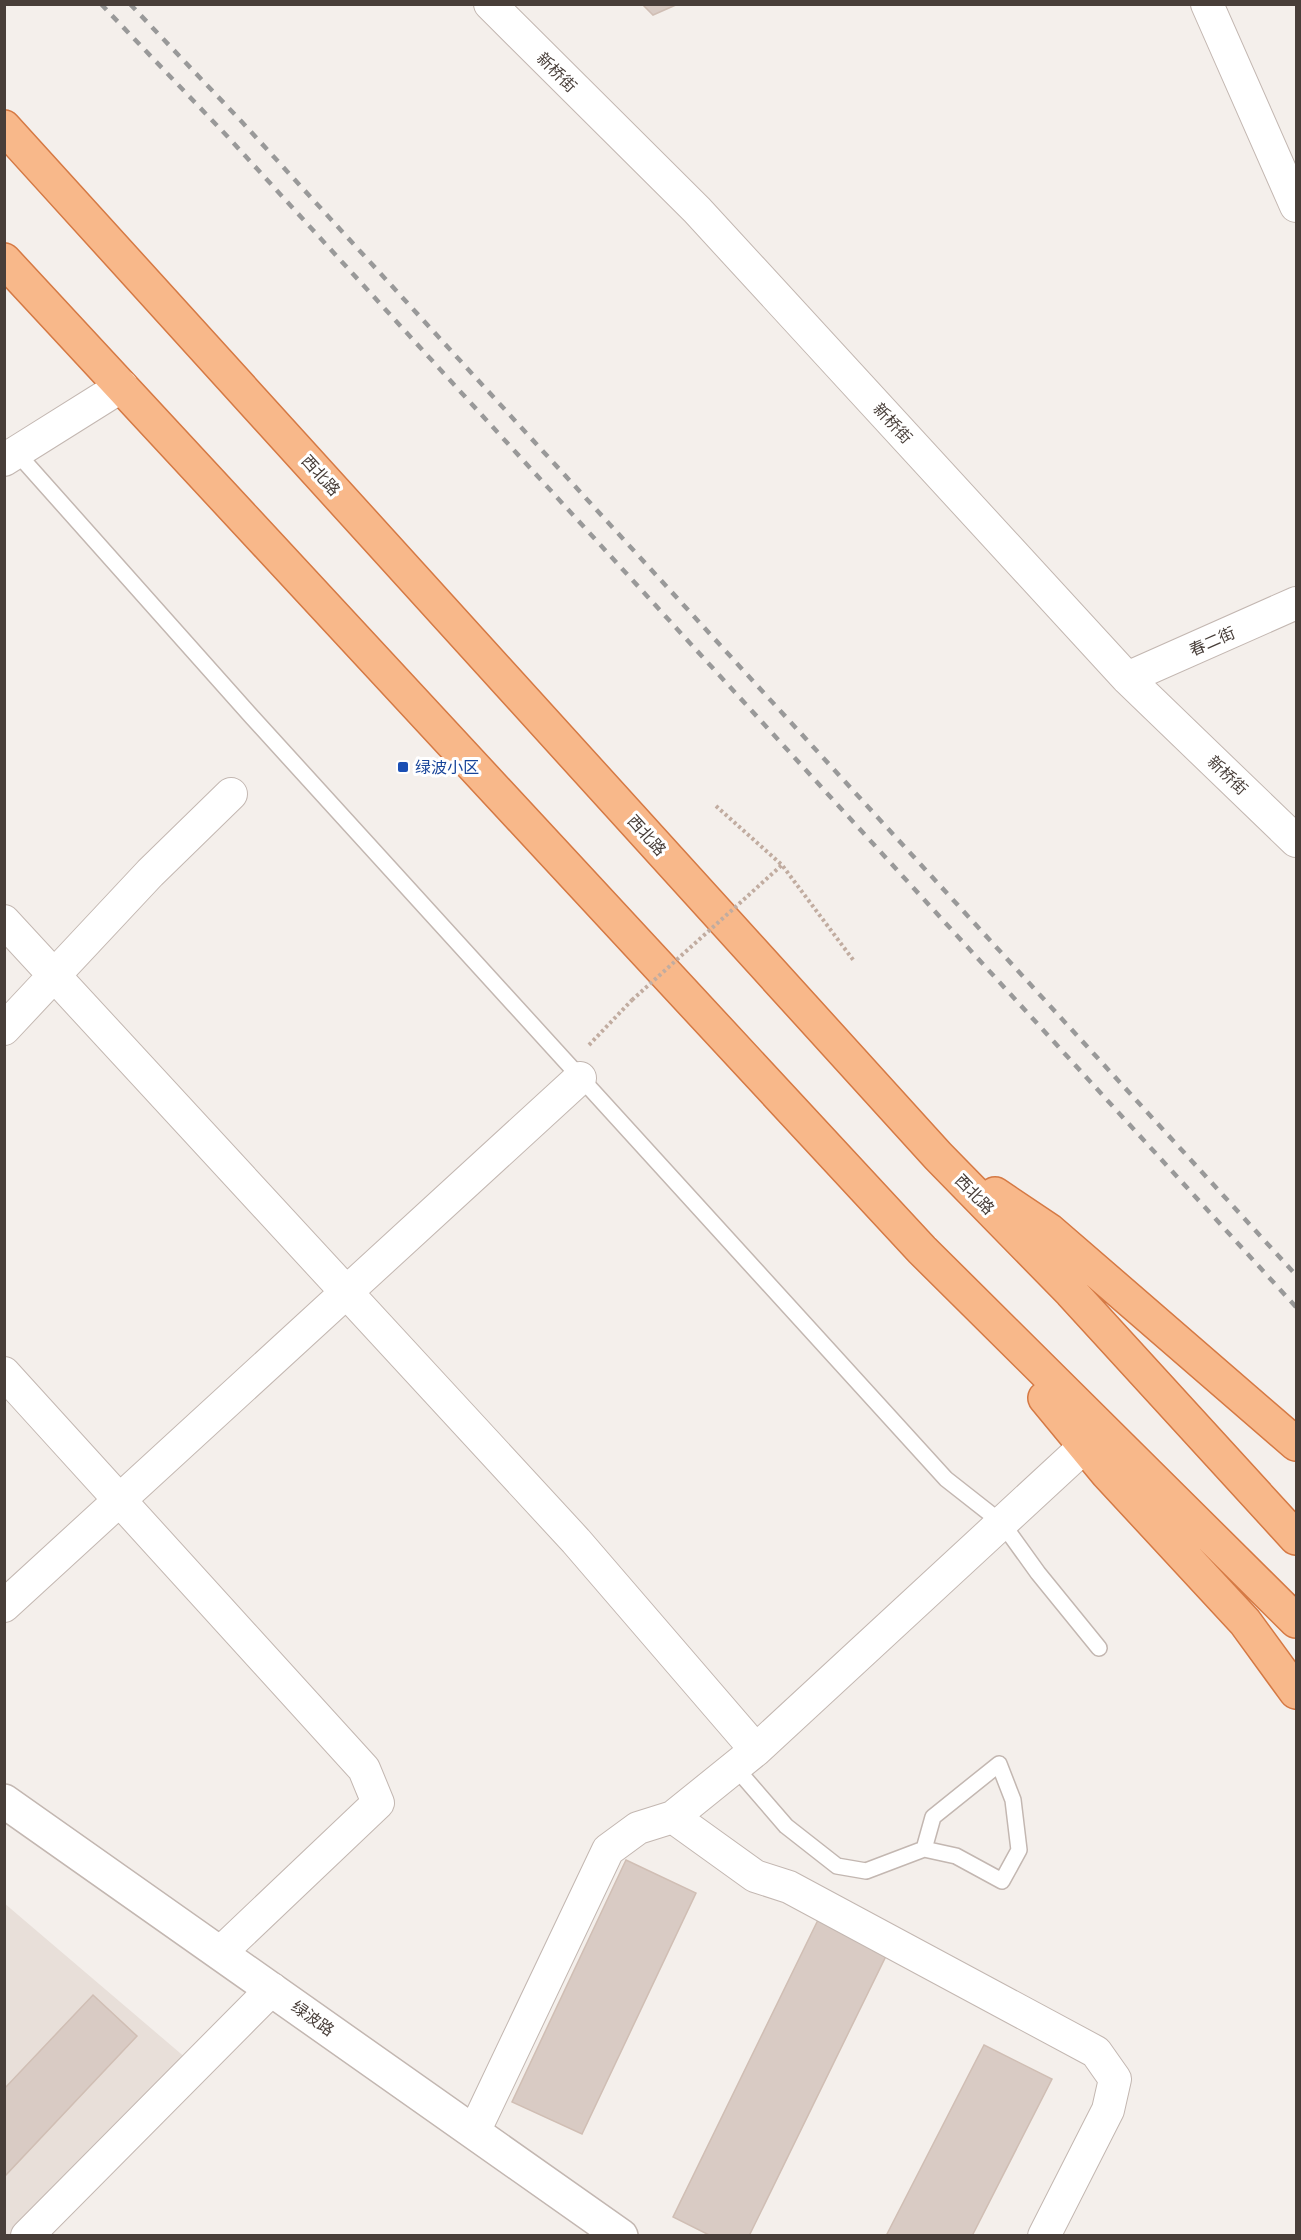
<svg xmlns="http://www.w3.org/2000/svg" width="1301" height="2240" font-family="Mulish,'Noto Sans SC',sans-serif">
  <rect width="100%" height="100%" fill="#f4efeb"/>
  <path fill="#e8dfd9" d="M4,1903l183,156 -153,176h-29z"/>
  <path fill="#d9cbc4" stroke="#d0beb4" stroke-width="1.5" d="M642,4h36l-25,11z
    M626,1860l70,33 -114,241 -70,-32z
    M818,1920l69,34 -138,282h-38l-38,-19z
    M93,1995l44,41 -133,141v-88z
    M984,2045l68,34 -80,157h-86z"/>
  <g fill="none" stroke-linecap="round" stroke-linejoin="round">
    <defs>
      <path id="service" d="M16,452l236,265 694,762 56,44 36,50 61,75
        M735,1767l51,59 51,40 29,5 58,-22 9,-32 66,-53 14,36 6,50 -17,31 -46,-25 -32,-7"/>
      <path id="minor" d="M490,4l207,206 430,468 169,163
        M1207,4l89,202
        M4,460l118,-74
        M1127,678l169,-75
        M4,921l572,620 180,209
        M4,1029l146,-156 81,-79
        M4,1373l360,396 14,34 -158,150
        M4,1606l576,-528
        M673,1817l82,59 34,11 307,165 19,27 -7,31 -64,126
        M474,2132l134,-282 30,-22 35,-11 83,-67 329,-304
        M27,2236l245,-247"/>
      <path id="tertiary" d="M4,1801l617,435"/>
      <path id="trunk" d="M4,127l934,1029 133,136 225,246
        M4,260l918,990 374,371
        M995,1194l55,37 246,213
        M1045,1398l62,75 138,149 51,70"/>
    </defs>
    <use href="#service" stroke="#c3b7b1" stroke-width="18"/>
    <use href="#minor" stroke="#c3b7b1" stroke-width="34"/>
    <use href="#tertiary" stroke="#c3b7b1" stroke-width="36"/>
    <use href="#trunk" stroke="#d57944" stroke-width="36"/>
    <path stroke="#c1aca0" stroke-width="4" stroke-dasharray="3 3" stroke-linecap="butt" d="M716,806l66,59 72,96
      M589,1045l43,-45"/>
    <use href="#service" stroke="#fff" stroke-width="15"/>
    <use href="#minor" stroke="#fff" stroke-width="32"/>
    <use href="#tertiary" stroke="#fff" stroke-width="33"/>
    <use href="#trunk" stroke="#f8b88a" stroke-width="33"/>
    <path stroke="#999" stroke-width="4.5" stroke-dasharray="8 8" stroke-linecap="butt" d="M101,4l127,133 1068,1170
      M130,4l112,118 1054,1153"/>
    <path stroke="#c1aca0" stroke-width="4" stroke-dasharray="3 3" stroke-linecap="butt" d="M632,1000l150,-135"/>
  </g>
  <rect fill="#1a4fb4" stroke="#fff" stroke-width="2" x="397" y="761" width="12" height="12" rx="3"/>
  <g text-anchor="middle" dominant-baseline="central" stroke-width="6" stroke-linejoin="round" paint-order="stroke">
    <g font-size="16" fill="#483e39" stroke="#fff">
      <text transform="translate(557 72) rotate(45)">新桥街</text>
      <text transform="translate(893 423) rotate(47)">新桥街</text>
      <text transform="translate(321 475) rotate(48)">西北路</text>
      <text transform="translate(1212 641) rotate(-24)">春二街</text>
      <text transform="translate(1228 775) rotate(44)">新桥街</text>
      <text transform="translate(647 835) rotate(48)">西北路</text>
      <text transform="translate(975 1194) rotate(46)">西北路</text>
      <text transform="translate(313 2018) rotate(35)">绿波路</text>
    </g>
    <g font-size="16" fill="#164399" stroke="#fff" text-anchor="start">
      <text x="415" y="767">绿波小区</text>
    </g>
  </g>
  <rect width="1301" height="2240" fill="none" stroke="#483e39" stroke-width="12"/>
</svg>
